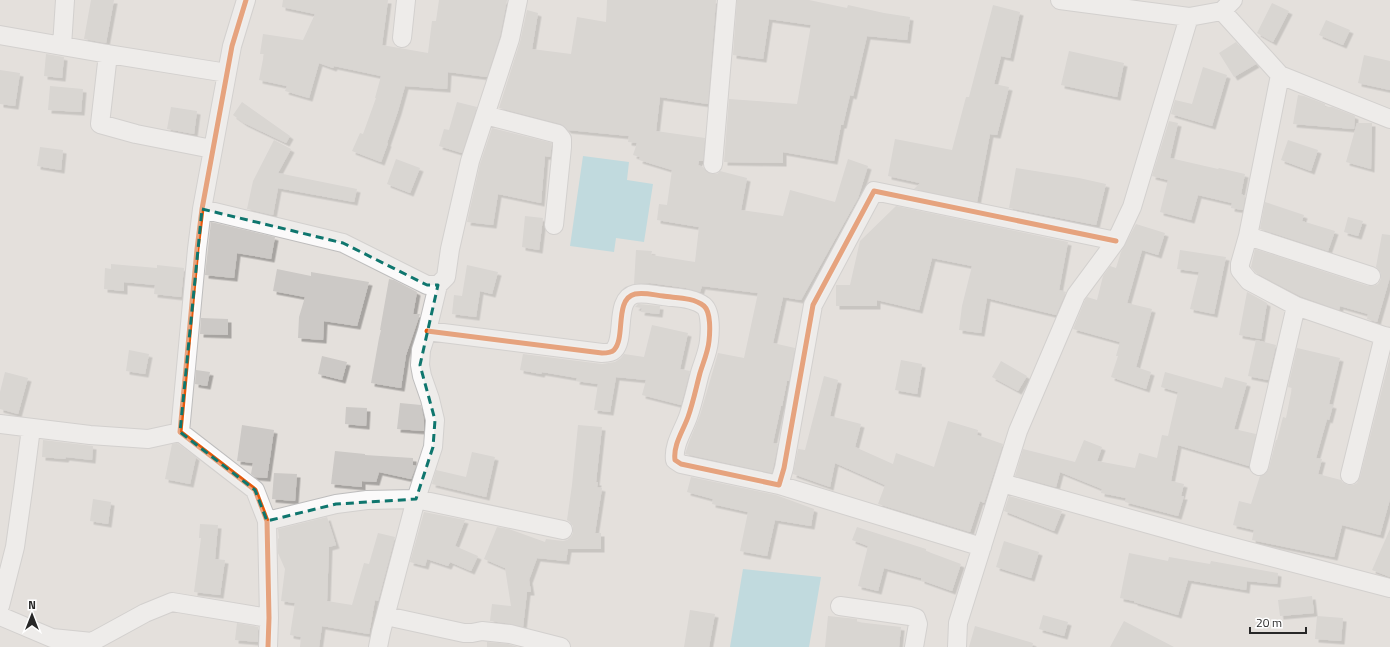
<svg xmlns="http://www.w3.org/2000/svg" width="1390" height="647" font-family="'Titillium Web',sans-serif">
  <defs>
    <filter id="shadow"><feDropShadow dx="3.5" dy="3.5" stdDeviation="0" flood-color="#0004"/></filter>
  </defs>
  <rect width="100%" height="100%" fill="#e4e0dc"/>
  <path fill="#97d3df" d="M583,156l46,6 -2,18 26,4 -9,58 -28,-4 -2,14 -44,-6z
    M743,569l78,8 -12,70h-79z"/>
  <path fill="#ccc9c6" filter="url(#shadow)" d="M91,0h23l-8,43 -22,-4z
    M283,0h105l-6,45 46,8 4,-32h4l3,-21h68l-7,36 -13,41 -39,-5 -1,17 -42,-3 -7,25 -11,32h1l-7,19 -29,-11 8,-18 3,1 13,-36h-1l6,-22 -47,-10 -1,2 -14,-5 -10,35 -24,-7 2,-5 -28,-6 5,-26h-4l3,-20 40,6 12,-26 -33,-7z
    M607,0h109l-8,104 -48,-7 -4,34 49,7 -2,23h-4l-1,4 5,2 4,5 5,2h5l3,-3 27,7 -6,32 42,6 7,-26 45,12 13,-43 20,7 -10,32 -57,102 -18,-3 -10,46 22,5 -6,33h-2l-5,25h-1l-8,37 5,1 -6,29 -87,-19 4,-12 11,-27 18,-62 26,5 14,-65 -56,-7 -2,6 -14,-4 -36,-5 -16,1 2,-34 16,1 -1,4 44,7 4,-35 -42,-7 2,-16 8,1 5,-35 -33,-10 1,-3 -7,-2 4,-12 -9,-1 1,-6 -61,-6 -7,-6 -62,-16 21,-66 7,-32 11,3 -6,36 39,5 6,-37 29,5z
    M737,0h72l38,8 1,-3 36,8 26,4 -3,23 -40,-4 -14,60 -3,-1 -7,30h-2l-7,36 -51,-9v11l-59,-1 5,-63 68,5 14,-79 -42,-6 -6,40 -30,-4z
    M1272,3l17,8 -16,31 -16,-9z
    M993,5l27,7 -10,46 -9,-2 -7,28 15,3 -12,48 -7,-1 -13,68 -63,-13 6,-6 -32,-7 7,-37 57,11 14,-53h3z
    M1326,20l24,10 -7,15 -24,-10z
    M1236,42l20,22 -22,13 -15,-24z
    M1069,51l55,12 -7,34 -56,-12z
    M46,54l18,3 -2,21 -18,-2z
    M1364,55l26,6v29l-32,-7z
    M1203,67l24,8 -15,51 -41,-12 4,-14 17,4z
    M0,70l20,3 -5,33 -15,-2z
    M50,86l33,3 -2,23 -33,-2z
    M1298,95l6,1 21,8v3h7l23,9 -1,13 -61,-5z
    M242,102l48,34 -4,7 -42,-20 -11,-8z
    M457,102l20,5 -15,46 -23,-7 5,-17 5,1z
    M171,107l26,4 -3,23 -27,-5z
    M1169,121l9,2 -8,35 48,11 1,-1 26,6 -4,20 4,2 -2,14 -12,-2 1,-5 -34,-8 -7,25 -31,-8 8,-32 -16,-4z
    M1357,123h15l-1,46 -25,-7z
    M492,128l60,15 -2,14 -5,-1 -4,47 -43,-9 -5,31 -26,-3 13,-58z
    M274,140l17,9 -13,24 79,16 -3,13 -76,-14 -5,27 -26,-6 6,-28z
    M1288,140l30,10 -7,21 -30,-11z
    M40,147l23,3 -2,20 -24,-4z
    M396,159l24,9 -10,25 -23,-9z
    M1016,168l63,10 27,6 -10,41 -87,-17z
    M1265,202l39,13 -2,6 33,10 -7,20 -68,-22z
    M896,206l172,36 -9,48 7,2 -10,23 -69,-17 -6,35 -22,-3 3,-24 10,-40 -40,-8 -13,52 -42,-10v6h-41v-21h14l10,-44z
    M525,216l18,2 -4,32 -17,-3z
    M1348,217l15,4 -5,15 -14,-4z
    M211,222l64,15 -4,22 -34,-6 -3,25 -29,-3z
    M1136,224l29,9 -7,22 -16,-5 -15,53 25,6 -16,58 15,5 -5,17 -35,-12 7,-21h-2l4,-14 -47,-13 12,-29 2,-3 10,3 6,-24 7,-10 6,2 5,-16z
    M1382,234l8,1v42l-13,45 -10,-3 1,-5 -28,-8 -1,4 -39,-14 -44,-23 -5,-6 4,-18 113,37h6l4,-2 3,-5v-6l-5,-6z
    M1180,250l46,7 -12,57 -24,-5 9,-37 -22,-3z
    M111,264l46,4v-3l27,3 -3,29 -27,-3 1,-9 -31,-3v9l-20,-2 1,-21 6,1z
    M467,265l31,7 -6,22 -12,-3 -4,26 -24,-3 2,-19 8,1z
    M277,269l34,7v-4l58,10 -12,44 -33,-5 -1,19 -25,-2 1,-21 6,-20 -32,-6z
    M389,279l5,1 23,12 -4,22h7l-14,41 -5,33 -30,-5 8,-45 2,-8h-1z
    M1247,292l20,11 -6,36 -22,-4z
    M638,304l22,2 -1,8 -18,-2 1,-4 -7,-1z
    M201,318l27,1v16l-28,-1z
    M652,325l36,8 -8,36 10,2 -9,34 -39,-10 4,-15 -30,-3 -6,35 -16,-2 4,-26 -22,-3 1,-3 -35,-6 -1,2 -21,-4 3,-16 79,10 13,-2 6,-4 3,-4 20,3z
    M1256,340l20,5 -8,35 -20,-4z
    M1297,348l43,10 -11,46 4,1 -4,15 -2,-1 -11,39 6,1 -4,15 23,6 2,3 5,2h5l4,-2 3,-6 30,-120v142l-10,36 -38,-10 -8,32 -82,-17 2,-10 -21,-5 6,-24 12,3 9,-28 6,-3 3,-5 7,-28h1l6,-23 3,1 6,-30 -4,-1z
    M129,350l20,4 -4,20 -19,-3z
    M322,356l25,6 -5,18 -24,-6z
    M901,360l21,4 -5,30 -22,-4z
    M1001,361l26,15 -9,15 -26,-14z
    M196,370l14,2 -3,14 -12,-2z
    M5,372l23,6 -10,36 -18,-5v-17z
    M1165,372l57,16 3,-11 22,6 -13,46 22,5 -7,32 -71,-21 -7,36 13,3 -3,12h3l-6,20 -53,-14 1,-4 -25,-5 1,-4 -42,-17 -4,15 -41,-11 8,-27 52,13 9,-22 18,7 -5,14 38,7 4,-15 18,5 5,-23 6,1 10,-44 -17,-5z
    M824,376l14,4 -8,36 31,8 -6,23 38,17 3,-11 38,14 14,-46 30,9 -1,5 26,9 -19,59 -4,-2 -10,31 -92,-28 7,-19 -50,-22 -5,24 -37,-13 5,-25 7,1z
    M400,403l21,2 3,16v10l-27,-2z
    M346,407l21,1 -1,18 -21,-2z
    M242,425l32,5 -7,48 -12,-1 -4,-3 2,-11 -16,-2z
    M578,425l24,2 -6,55h2l-1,5 5,1 -7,45h6v16h-33l-2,12 -29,-3 -8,22 2,12h-4l-4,35 -12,-3 -21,-3 2,-17 19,2 -6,-38 -21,-9 13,-32 12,2 36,13 1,-3 17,2 4,-1 4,-3 2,-4v-7l-3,-4 -3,-2 5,-35z
    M43,440l50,6 -1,14 -26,-3 -1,2 -23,-2z
    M177,443l19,14 -6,27 -25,-5 7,-35z
    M335,451l30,3v1l48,3v7l3,1 -5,13 -32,-7 -3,10 -14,-1v6l-31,-3z
    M472,452l23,5 -9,40 -54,-13 4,-14 30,7z
    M274,473l23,1 -2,27 -23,-2z
    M691,477l85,18 38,14 -3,17 -36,-6 -8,36 -27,-5 8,-39 -36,-8 1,-5 -26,-7z
    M1009,496l53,15 -8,20 -50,-20z
    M93,499l18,3 -3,22 -18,-3z
    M424,512l41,8 -10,26 23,10 -7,15 -21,-9 -2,4 -21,-7 -2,7 -15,-4z
    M327,517l9,28 -7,2 -2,54 25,4 12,-42 5,1 9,-31 17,4 -17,64 -3,-1 -6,34 -47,-8 -3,21h-19l1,-10 -11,-2 5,-32 -14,-2 4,-32 -7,-16v-14l1,-1 -1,-9z
    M200,524l18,1 -3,34 10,1 -5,35 -26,-3 7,-54h-2z
    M857,527l69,22v2l35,13 -9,27 -31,-11v-2l-37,-10 -6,23 -20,-5 10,-40 -16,-6z
    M1390,529v48l-18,-7z
    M1004,541l35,11 -8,26 -35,-11z
    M1129,553l39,8 1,-4 41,7 1,-3 67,12 -1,11 -30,-3 -1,9 -58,-10 -10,35 -44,-13v-1l-14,-3z
    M1312,596l2,17 -34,3 -2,-16z
    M690,610l25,4 -6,33h-25z
    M1043,615l25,7 -4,14 -25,-7z
    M828,616l29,3v3l44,5 -2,20h-74z
    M1317,616l26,2 -2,23 -26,-2z
    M1124,621l50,26h-64z
    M237,623l21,4v15l-23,-2z
    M975,626l58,17 -1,4h-63z
    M487,642l21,2 10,3h-31z"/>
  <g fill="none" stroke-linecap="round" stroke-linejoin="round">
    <defs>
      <path id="minor" d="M246,0l-14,46 -30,163 -5,40 -17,183 75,58 12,31 2,97 -1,29
        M1060,0l129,17 33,-6
        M1233,0l-11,11 58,64 110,44
        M0,35l108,19 119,19
        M402,38l4,-38
        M62,46l3,-46
        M108,54l-8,70 36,10 76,15
        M1280,75l-32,161 -8,28v6l9,11 47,25
        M485,115l73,19 4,5v8l-8,78
        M713,164l14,-164
        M202,209l141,34 84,42h11l8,-8 4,-28 20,-88 40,-122 8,-39
        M1248,236l123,40
        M427,331l175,22c4,0 9,0 12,-3 12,-12 0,-51 21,-56 9,-2 19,1 28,2 12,2 30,1 41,10 7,6 6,26 5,35 -1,11 -6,22 -9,32 -4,15 -7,30 -12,44 -5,14 -15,28 -13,43l6,4 98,21 5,-17 29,-163 61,-114 242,50
        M0,424l90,11 58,4 32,-7
        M1259,466l37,-160 88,30 6,1
        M1350,475l34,-139
        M1002,483l204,57 184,48
        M779,485l203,62
        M267,521l69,-17 31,-4 49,-1 147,31
        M0,606l15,-59 8,-57 8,-62
        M840,606l70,10 6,2 2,6 -4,23
        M0,616l52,22 40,4 53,-29 27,-11 97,16
        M386,616l78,17h8l10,-2 28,3 51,13
        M378,647l3,-15 35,-133 17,-52 2,-27 -5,-21 -8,-23 -2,-11 1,-15 6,-19 11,-46
        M957,647l1,-24 60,-192 58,-136 40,-54 16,-34 57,-190"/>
    </defs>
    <use href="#minor" stroke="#bebdbd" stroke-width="20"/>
    <use href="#minor" stroke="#fbfafa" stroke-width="18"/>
    <defs>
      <path id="cycleway" d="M246,0l-14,46 -30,163 -5,40 -17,183 75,58 12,31 2,97 -1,29
        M427,331l175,22c4,0 9,0 12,-3 12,-12 0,-51 21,-56 9,-2 19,1 28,2 12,2 30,1 41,10 7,6 6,26 5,35 -1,11 -6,22 -9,32 -4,15 -7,30 -12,44 -5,14 -15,28 -13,43l6,4 98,21 5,-17 29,-163 61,-114 242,50"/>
    </defs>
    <use href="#cycleway" stroke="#fff" stroke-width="8"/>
    <use href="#cycleway" stroke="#e8590c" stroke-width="5"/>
  </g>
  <path d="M0 0H1390V647H0ZM202,209l141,34 84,42h11l-18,80 15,55 -2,27 -17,52 -80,5 -69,17 -12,-31 -75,-58z" fill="#e4e0dc" fill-opacity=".55" fill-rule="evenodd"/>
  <path fill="none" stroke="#0f766e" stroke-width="3" stroke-dasharray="8 5" stroke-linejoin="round" d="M202,209l141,34 84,42h11l-18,80 15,55 -2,27 -17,52 -80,5 -69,17 -12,-31 -75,-58z"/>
  <g transform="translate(32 615)" stroke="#ffffff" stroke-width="3" paint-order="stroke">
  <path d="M0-3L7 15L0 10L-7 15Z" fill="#272727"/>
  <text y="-6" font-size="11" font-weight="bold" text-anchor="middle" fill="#272727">N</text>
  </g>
  <path d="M1250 627v6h56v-6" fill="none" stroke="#272727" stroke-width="2"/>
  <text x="1256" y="627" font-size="12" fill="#272727" stroke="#ffffff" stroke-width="3" paint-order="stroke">20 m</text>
</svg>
